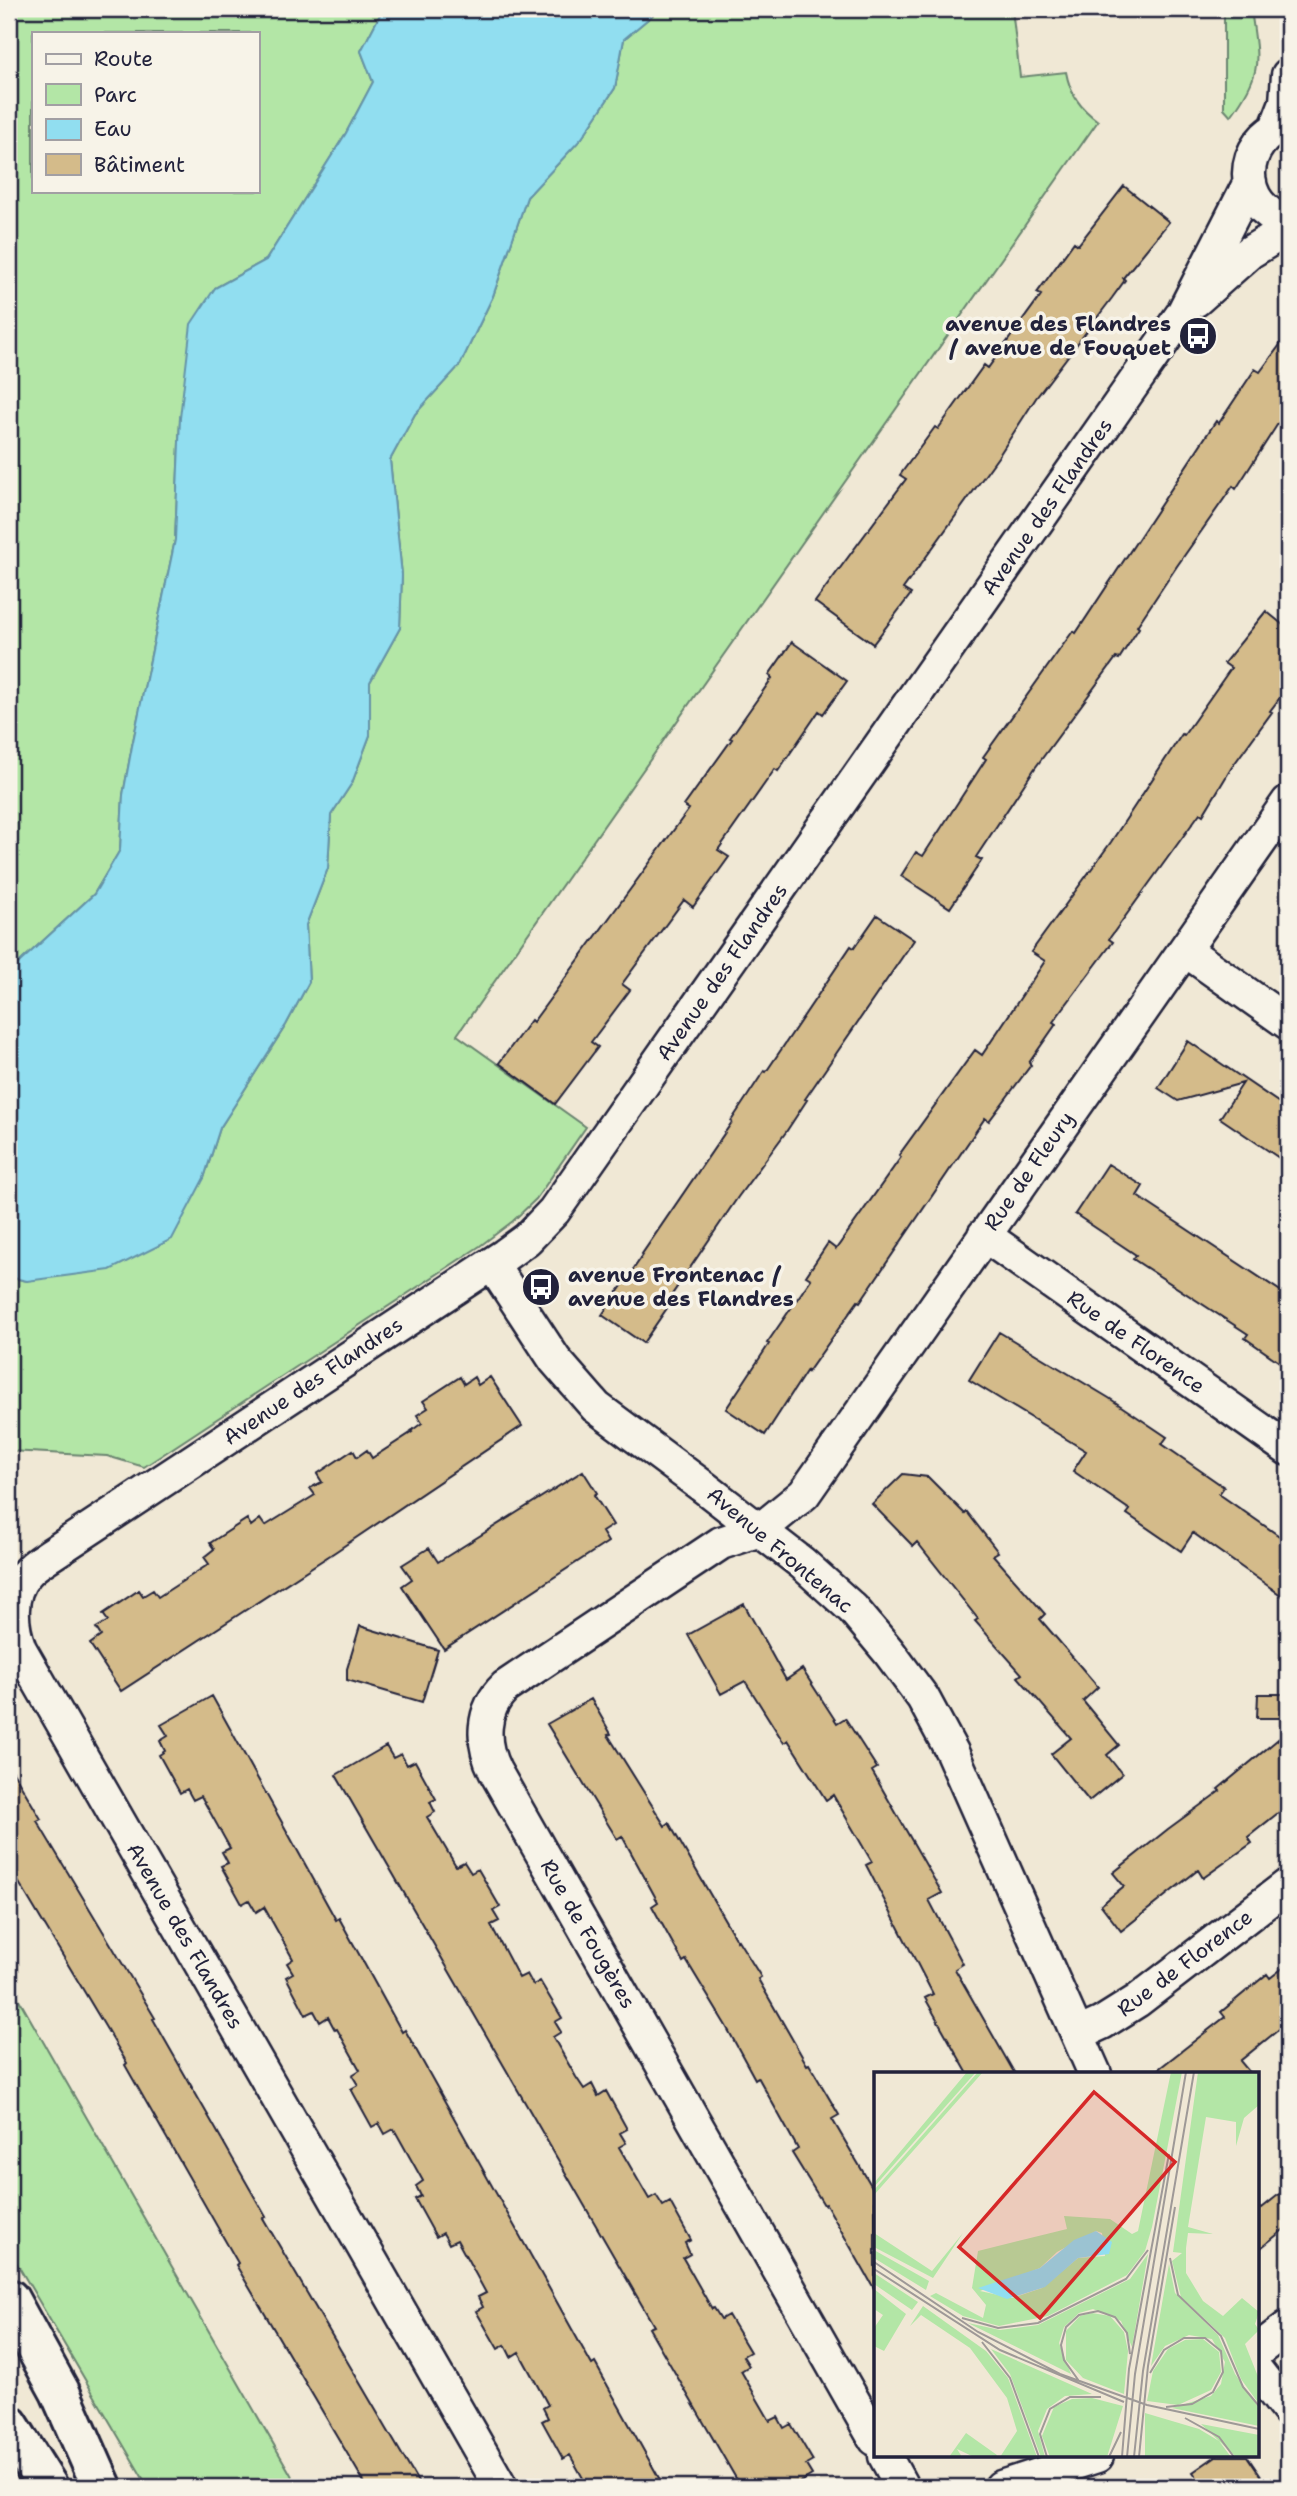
<svg xmlns="http://www.w3.org/2000/svg" width="1297" height="2496" font-family="'Shantell Sans',sans-serif">
  <rect width="100%" height="100%" fill="#f0e8d5"/>
  <filter id="ink" filterUnits="userSpaceOnUse"><feTurbulence type="fractalNoise" baseFrequency=".0143" numOctaves="2"/><feDisplacementMap in="SourceGraphic" scale="14" xChannelSelector="R" yChannelSelector="G"/><feConvolveMatrix kernelMatrix="1 2 1 2 8 2 1 2 1" color-interpolation-filters="sRGB"/></filter>
  <g filter="url(#ink)">
    <path fill="#b3e6a6" stroke="#6a8470" stroke-width="2" fill-rule="evenodd" d="M9,9h374l-22,42 12,31 -27,51 -80,127 -51,28 -35,130 -5,122 -43,206 -9,49 -3,55 -26,44 -85,78zM33,33h224v158h-224z
      M660,9h352l8,68 46,-5c4,22 14,36 32,49l-641,914 129,92 -50,72 -23,22 -33,25 -336,221 -37,-11 -98,-5v-174l18,4 177,-103 16,-50 66,-103 23,-43 -3,-57 22,-57 3,-53 21,-32 18,-48v-53l30,-54 2,-53 -12,-115 25,-46 45,-49 33,-69 34,-99 55,-59 33,-50 9,-49z
      M1224,9h27c7,53 13,62 -20,107l-7,-8z
      M9,1982l289,505h-150l-139,-237z"/>
    <path fill="#91def0" stroke="#6593a8" stroke-width="2" d="M383,9h277l-36,30 -9,49 -33,50 -55,59 -34,99 -33,69 -45,49 -25,46 12,115 -2,53 -30,54v53l-18,48 -21,32 -3,53 -22,57 3,57 -23,43 -66,103 -16,50 -32,61 -62,31 -83,11 -18,-4v-305l85,-78 26,-44 3,-55 9,-49 43,-206 5,-122 11,-94 24,-36 51,-28 80,-127 27,-51 -12,-31z"/>
    <path fill="#d4bb8a" stroke="#22223b" stroke-width="2" d="M1124,186l45,36 -46,56 2,2 -13,18 -76,100 -38,59 -95,132 8,5 -38,50 -58,-42 91,-123 -6,-4 35,-48 3,2 46,-64 4,3 53,-73 -4,-2 37,-51 4,3z
      M1288,334v74l-52,81 -3,-3 -56,80 -40,60 2,2 -20,31 -3,-1 -81,110 -59,89 6,3 -32,48 -49,-32 15,-24 7,4 63,-97 -3,-2 90,-126 3,2 140,-212 3,2 36,-54 5,3z
      M1266,611l22,18v58l-18,24 2,1 -40,55 -29,48 -3,-2 -91,126 4,3 -60,80 3,2 -27,39 2,2 -42,56 -4,-3 -125,184 -2,-1 -50,71 -1,-2 -42,65 -39,-26 43,-65 -2,-1 44,-64 -5,-3 22,-33 8,6 65,-92 -2,-2 76,-105 7,5 63,-94 -14,-9 80,-110 71,-108 2,1 47,-67 -7,-5z
      M792,642l55,39 -24,33 -4,-3 -41,60 -3,-2 -57,81 11,7 -36,50 -9,-7 -62,84 8,6 -39,52 7,5 -43,57 -56,-41 32,-43 2,2 156,-213 -5,-3 48,-67 -2,-1 42,-60 -3,-3z
      M877,915l37,25 -109,159 2,1 -21,32 -48,65 -67,99 3,2 -31,45 -41,-28 41,-60 -1,-1 90,-132 -1,-1 33,-50 2,1 85,-126 3,2z
      M1188,1041l100,68v55l-68,-46 23,-35 -65,18 -20,-13z
      M1108,1164l35,22 -6,10 151,100v72l-43,-30 3,-4 -115,-75 3,-4 -61,-41z
      M999,1332l110,66 58,39 -5,7 62,43 -5,7 69,48v58l-95,-67 -12,18 -54,-37 3,-4 -57,-39 13,-20 -117,-71z
      M460,1377l4,7 10,-7 4,8 12,-8 32,49 -187,126 -214,139 -31,-47 11,-8 -5,-8 12,-7 -5,-7 36,-24 4,6 10,-6 5,7 51,-33 -5,-7 10,-8 -4,-6 37,-24 4,7 9,-7 5,7 50,-31 -5,-7 12,-6 -5,-8 36,-24 4,7 10,-7 5,8 40,-26 -1,-1 11,-8 -5,-8 11,-7 -5,-7z
      M583,1471l14,22 -3,2 19,30 -11,7 6,10 -164,107 -42,-63 10,-7 -10,-14 27,-17 9,14z
      M903,1474l25,3 37,37 2,-2 31,40 -5,3 52,59 -5,5 58,68 -15,14 36,44 -12,10 15,19 -33,27 -38,-47 20,-16 -53,-61 4,-3 -47,-53 3,-2 -61,-77 -4,4 -41,-42z
      M744,1604l42,76 16,-11 35,54 8,-5 32,50 -5,3 70,122 -13,7 34,64 -8,5 60,105h-47l-43,-76 8,-4 -67,-129 6,-3 -39,-67 -7,5 -38,-60 -4,3 -39,-62 -24,13 -33,-59z
      M360,1626l78,24 -16,52 -75,-22v-11z
      M1258,1694h30v24h-31z
      M212,1696l124,224 3,-2 63,114 3,-2 187,335 3,-2 69,124h-76l-18,-32 -7,4 -21,-38 6,-3 -5,-10 5,-3 -29,-53 -8,5 -6,-12 -7,4 -22,-38 7,-4 -5,-10 8,-4 -29,-53 -8,4 -6,-11 -7,4 -21,-38 6,-3 -5,-10 7,-5 -29,-52 -9,5 -6,-11 -7,4 -21,-38 7,-4 -6,-10 8,-5 -23,-41 -2,1 -7,-13 -8,5 -6,-11 -8,4 -20,-38 7,-4 -6,-10 6,-4 -29,-52 -8,5 -7,-12 -7,4 -21,-38 7,-3 -6,-11 8,-4 -29,-52 -8,4 -6,-11 -7,4 -21,-38 6,-4 -5,-10 8,-5 -7,-11z
      M591,1699l20,35 -3,1 57,91 4,-3 68,118 1,-1 23,37 -3,2 49,86 2,-1 30,51 -7,4 43,73v98l-49,-86 -2,1 -32,-52 6,-4 -40,-72 -3,2 -29,-53 -40,-66 -3,2 -31,-56 6,-4 -36,-66 -5,3 -70,-115z
      M1288,1731v74l-40,32 4,6 -49,35 -5,-8 -77,61 -20,-26 23,-19 -11,-13 55,-44 52,-38 -2,-2z
      M386,1746l7,12 8,-4 6,11 8,-4 21,38 -6,3 5,10 -8,5 29,49 8,-4 7,11 7,-4 22,38 -7,4 6,10 -8,4 28,53 8,-4 6,11 7,-4 22,37 -7,4 6,10 -8,5 23,40 8,12 8,-5 6,12 8,-5 21,38 -7,4 6,10 -7,4 30,52 7,-4 7,11 7,-4 21,38 -6,3 5,11 -7,4 29,51 2,-1 7,11 7,-4 22,37 -7,4 6,10 -8,5 29,50 8,-4 6,11 7,-4 22,37 -7,4 6,10 -20,12h-51l-92,-159 5,-2 -318,-551z
      M9,1765l32,54 -4,2 118,197 -2,1 113,198 -3,1 158,269h-54l-131,-222 2,-2 -113,-198 2,-2 -118,-197z
      M1288,1964v58l-48,39 11,13h-99l73,-57 -4,-5 46,-38 3,4z
      M1288,2187v39l-31,25v-39z
      M1216,2456h31l21,31h-64l-11,-15z"/>
    <g fill="none" stroke-linecap="round" stroke-linejoin="round">
      <defs>
        <path id="minor" d="M1288,124c-51,16 -53,83 0,98
          M1276,128l10,-26 2,-27
          M1196,300l54,-48 38,-23
          M1185,950l103,73
          M984,1235l304,214
          M492,1264l63,96 41,47 109,81 97,75 51,46 36,43 34,46 29,54 143,322
          M1078,2034l24,-11 35,-22 151,-116
          M1257,2351l31,-24
          M1257,2371l31,40
          M875,2439l-380,-668c-14,-28 -14,-61 10,-84l216,-144 39,-13 44,-36 484,-692
          M885,2456l17,31
          M501,2487l-481,-838c-9,-24 -12,-55 6,-75 7,-9 18,-15 27,-21l452,-298 22,-16 27,-28 629,-898 67,-131
          M1001,2487l96,-31"/>
        <path id="highway" d="M9,2299l51,93 42,95
          M9,2425l39,62"/>
      </defs>
      <use href="#minor" stroke="#22223b" stroke-width="37"/>
      <use href="#highway" stroke="#22223b" stroke-width="44"/>
      <use href="#minor" stroke="#f7f3e8" stroke-width="32"/>
      <use href="#highway" stroke="#f7f3e8" stroke-width="38"/>
    </g>
  </g>
  <defs>
    <symbol id="bus-disc" viewBox="-11 -11 22 22"><circle r="9.5" fill="#22223b" stroke="#f7f3e8"/><path d="M-5-6H5V4H4V6H2V4H-2V6H-4V4H-5ZM-3.5-4V0h7V-4ZM-3.5 1.2v1.5H-2V1.2ZM2 1.2v1.5H3.5V1.2Z" fill="#fff"/></symbol>
  </defs>
  <g fill-rule="evenodd">
    <use href="#bus-disc" x="1176" y="314" width="44" height="44"/>
    <use href="#bus-disc" x="519" y="1265" width="44" height="44"/>
  </g>
  <g text-anchor="middle" dominant-baseline="central" stroke-width="7" stroke-linejoin="round" paint-order="stroke">
    <g font-size="21" font-weight="bold" fill="#22223b" stroke="#f7f3e8" text-anchor="end">
      <text x="1171" y="324">avenue des Flandres<tspan x="1171" dy="24">/ avenue de Fouquet</tspan></text>
      <text x="568" y="1275" text-anchor="start">avenue Frontenac /<tspan x="568" dy="24">avenue des Flandres</tspan></text>
    </g>
    <g font-size="21" fill="#22223b" stroke="#f7f3e8">
      <text transform="translate(1047 507) rotate(-55)">Avenue des Flandres</text>
      <text transform="translate(722 972) rotate(-55)">Avenue des Flandres</text>
      <text transform="translate(1029 1171) rotate(-55)">Rue de Fleury</text>
      <text transform="translate(1136 1342) rotate(35)">Rue de Florence</text>
      <text transform="translate(313 1381) rotate(-34)">Avenue des Flandres</text>
      <text transform="translate(780 1550) rotate(40)">Avenue Frontenac</text>
      <text transform="translate(588 1934) rotate(60)">Rue de Fougères</text>
      <text transform="translate(185 1936) rotate(60)">Avenue des Flandres</text>
      <text transform="translate(1185 1963) rotate(-37)">Rue de Florence</text>
    </g>
  </g>
  <g transform="translate(874 2072)">
    <rect width="385" height="385" fill="#f0e8d5"/>
    <path d="M93,0h9l-102,115v-4zM104,0h5l-109,123v-5zM297,0h11l-30,155 -7,24 -18,24 -79,41 -49,10 -36,-10 -33,-20 6,-3 47,25 3,-13 -14,-17 6,-37 89,-22 -3,-13 46,3 22,15 6,-3zM222,159l6,2 3,23 -27,2 -36,30 -30,10 -32,-7 60,-23 17,-16zM324,0h61v33l-15,13 -8,28v-24l-30,-5 -18,110 25,7 -25,-1 -2,15v25l17,28 20,15 19,-18 17,14 -4,12 4,6 -14,14 14,35v25l-18,-25 -16,-41 -44,-41 -9,-36 10,-8 -9,-1zM0,161l58,38 31,-38 -30,45 -59,-31zM0,178l55,31 -3,9 -52,-32zM274,182l-16,93 -11,-26 -28,-12 -14,4 -15,14 -5,16 12,31 -103,-51 32,7 38,-5 92,-46zM295,192l6,29 43,42 17,39 24,34v18l-87,-18 39,-12 10,-12 4,-22 -13,-23 -23,-4 -24,11 -14,20zM0,201l44,29 -6,8 -38,-26zM0,217l32,25 -22,37 -10,-5v-18l9,-13 -9,-6zM49,234l63,45 22,27 29,79h-37l17,-26 -10,-33 -37,-50 -49,-33 -11,11zM218,241l18,3 14,16 4,19 -4,43 -41,-16 -17,-18v-29l14,-15zM329,267l16,13 2,20 -10,18 -33,15 -31,-4 6,-30 15,-22 17,-9zM117,277l101,45 -27,2 -18,13 -9,22 7,26h-4l-31,-83zM218,326l31,8 -16,51h-57l-8,-21 12,-29 18,-8zM271,341l54,16 20,12 12,16h-86zM327,352l58,11v22h-23zM92,361l31,22 -1,2h-22l-17,-8 5,8h-13z" fill="#b3e6a6" fill-rule="evenodd"/>
    <path d="M222,159l16,11 -3,12 -31,4 -33,29 -38,12 -29,-11 62,-20 34,-28z" fill="#91def0"/>
    <path fill="none" stroke="#9e9997" stroke-width="2" d="M296,186l8,37 43,41 22,51 16,19M0,190l104,70 82,42 87,31 112,24M0,197l126,81 124,52M88,246l36,10 40,-5 88,-44 22,-29M108,270l28,36 29,79M276,301l14,-23 20,-12h21l16,13 2,21 -10,20 -21,12 -26,3M205,309l-15,-21 -3,-15 5,-18 13,-12 19,-4 17,6 12,16 3,21M311,346l34,19 15,20M173,385l-7,-23 10,-25 20,-12h31M235,385l12,-25M248,385l7,-88 40,-215M253,385l8,-83 51,-302M260,385l9,-86 51,-299M265,385l9,-91 27,-159"/>
    <path fill="#d62828" fill-opacity="0.15" stroke="#d62828" stroke-width="3.5" d="M220,20l81,70 -135,156 -81,-71z"/>
    <rect width="385" height="385" fill="none" stroke="#22223b" stroke-width="3.5"/>
  </g>
  <rect width="1297" height="2496" fill="none" stroke="#f7f3e8" stroke-width="35"/>
  <rect x="18" y="18" width="1262" height="2461" fill="none" stroke="#22223b" stroke-width="2.5" filter="url(#ink)"/>
  <rect x="32" y="32" width="228" height="161" fill="#f7f3e8" stroke="#a29fa3" stroke-width="2"/>
  <rect x="46" y="54" width="35" height="10" fill="#f7f3e8" stroke="#a29fa3" stroke-width="2"/>
  <text x="94" y="66" font-size="21" fill="#22223b">Route</text>
  <rect x="46" y="84" width="35" height="21" fill="#b3e6a6" stroke="#a29fa3" stroke-width="2"/>
  <text x="94" y="102" font-size="21" fill="#22223b">Parc</text>
  <rect x="46" y="119" width="35" height="21" fill="#91def0" stroke="#a29fa3" stroke-width="2"/>
  <text x="94" y="136" font-size="21" fill="#22223b">Eau</text>
  <rect x="46" y="154" width="35" height="21" fill="#d4bb8a" stroke="#a29fa3" stroke-width="2"/>
  <text x="94" y="172" font-size="21" fill="#22223b">Bâtiment</text>
</svg>
